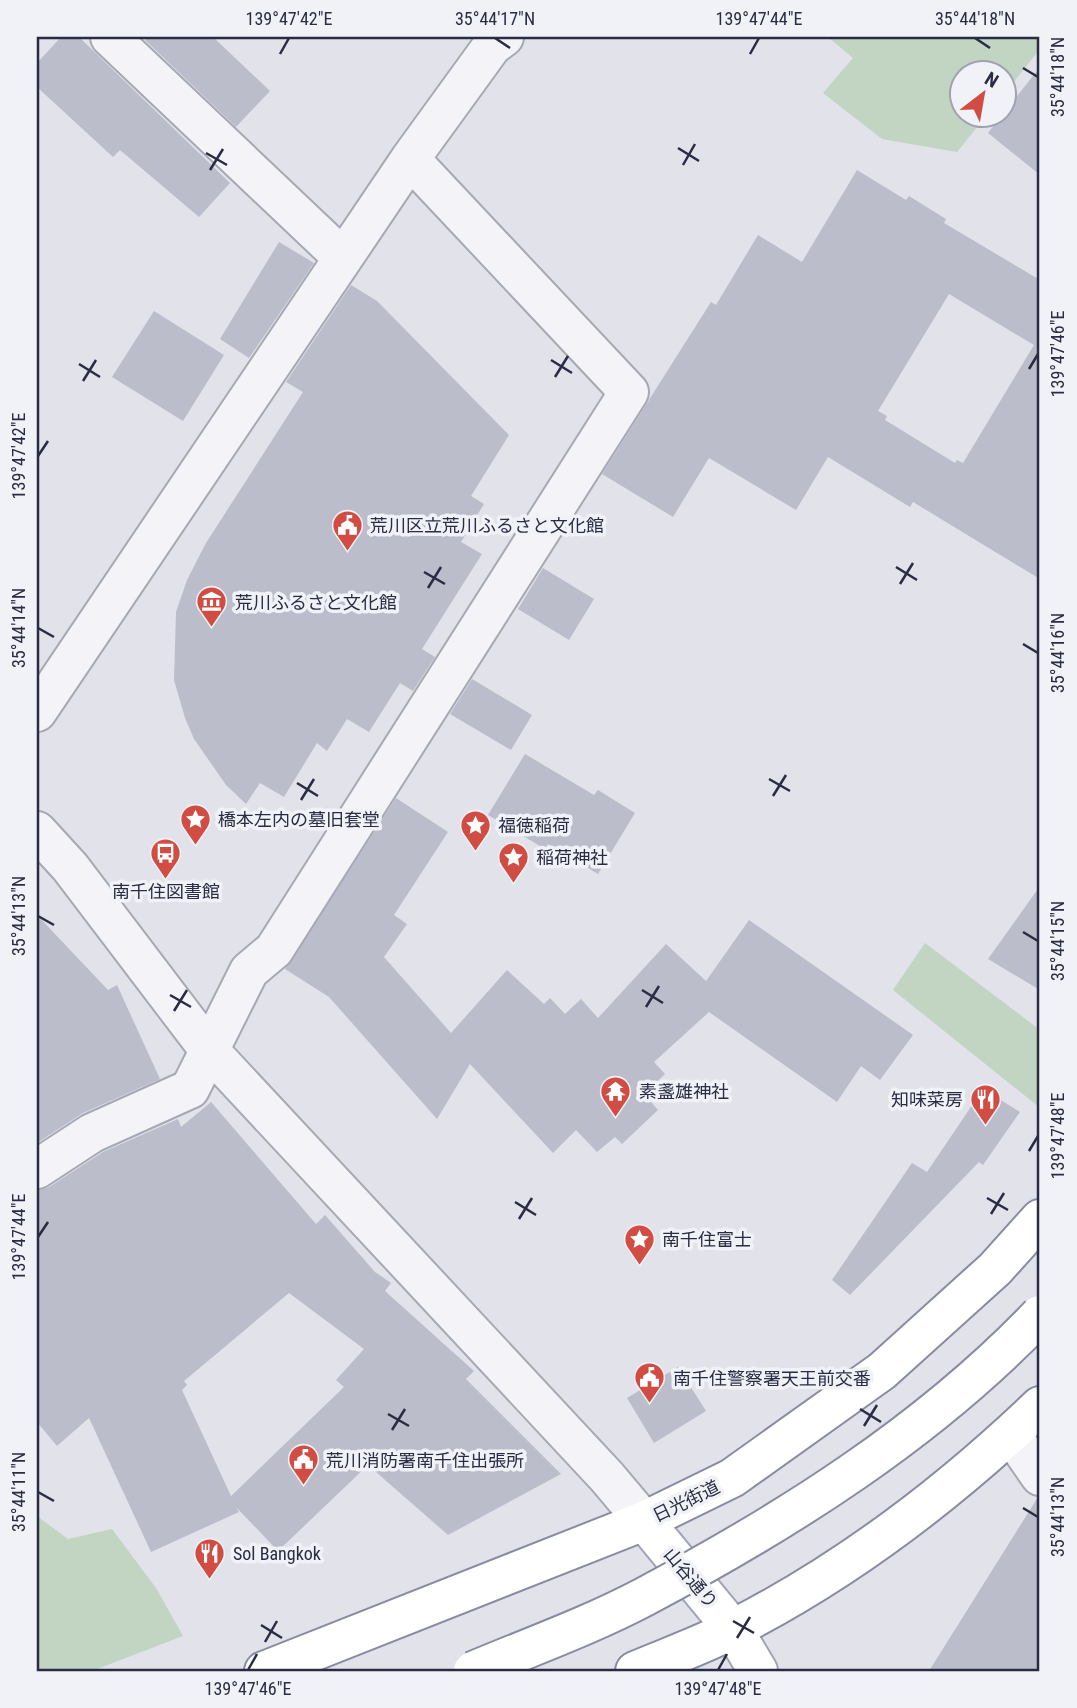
<svg xmlns="http://www.w3.org/2000/svg" width="1077" height="1708" font-family="'Roboto Condensed','Noto Sans JP',sans-serif">
  <rect width="100%" height="100%" fill="#e1e2ea"/>
  <path fill="#c2d4c2" d="M828,37h212v12l-36,45v-20h-42v42h24l-29,36 -75,-13 -59,-46 30,-35z
    M925,943l115,87 -1,77 -146,-117z
    M37,1516l31,23 44,-10 44,59 27,48 -91,35h-55z"/>
  <path fill="#bbbdca" fill-rule="evenodd" d="M61,37h18l151,146 -31,34 -79,-67 -7,7 -76,-70v-24z
    M149,37h64l57,54 -34,36 -91,-87z
    M1040,67v108l-52,-42z
    M857,170l49,30 3,-4 37,23 -2,4 96,57v299l-127,-77 -3,5 -82,-50 -32,53 -87,-52 -36,59 -71,-43 109,-172 5,3 42,-70 44,27zM949,294l85,51 -71,118 -6,-3 -2,3 -70,-43 2,-4 -9,-5z
    M279,242l35,21 -65,95 -29,-19z
    M351,285l26,16 132,134 -38,61 13,8 -23,38 21,12 -60,95 13,8 -22,34 -13,-8 -31,49 -22,-13 -20,32 -10,-8 -33,54 -24,-14 -14,21 -20,-19 -32,-46 -9,-21 -11,-38 2,-68 11,-32 19,-37 97,-151 -17,-10z
    M154,311l70,44 -41,66 -71,-44z
    M543,568l51,31 -25,41 -51,-31z
    M472,679l60,36 -21,35 -61,-36z
    M525,754l69,41 4,-5 37,23 -37,61 -50,-30 -3,5 -57,-34z
    M396,798l52,34 -54,83 13,9 -23,33 67,76 56,-63 37,34 6,-6 15,16 16,-15 17,19 68,-74 40,37 43,-61 164,115 -33,45 -19,-14 -24,36 -128,-90 -55,50 11,12 -21,20 14,16 -36,34 -7,-7 -18,15 -21,-22 -23,23 -83,-89 -33,55 -108,-122 -44,-28z
    M1040,886v104l-52,-31z
    M37,915l71,75 9,-5 43,94 -77,34 -46,30z
    M983,1089l37,23 -37,53 -4,-3 -129,133 -18,-15 80,-117 15,9z
    M211,1102l105,122 9,-9 50,57 16,11 -6,8 89,80 -8,8 95,95 -113,61 -80,-70 -90,86 -42,-44 3,5 -88,40 -62,-134 -32,28 -20,-24v-231l12,-4 54,-35 75,-33 3,8zM289,1293l75,56 -28,31 8,7 -113,109 -49,-106 5,-5 -3,-4z
    M678,1367l28,44 -52,32 -27,-45z
    M1038,1497l2,174h-111z"/>
  <g fill="none" stroke-linecap="round" stroke-linejoin="round">
    <defs>
      <path id="minor" d="M110,37l233,221
        M37,712l373,-553 82,-113 12,-9
        M37,831l33,36 139,183 398,427 37,44
        M37,1169l55,-36 98,-44 59,-118 25,-21 355,-558 -219,-233
        M1011,1434l29,42"/>
      <path id="major" d="M644,1521l89,108 25,42"/>
      <path id="highway" d="M264,1671l380,-150 88,-43 150,-107 113,-102 45,-50
        M635,1671c33,-14 67,-26 98,-42 114,-58 216,-136 307,-223"/>
    </defs>
    <use href="#minor" stroke="#a6a8b4" stroke-width="42"/>
    <use href="#major" stroke="#a0a4b6" stroke-width="42"/>
    <use href="#highway" stroke="#888ca1" stroke-width="42"/>
    <use href="#minor" stroke="#f4f4f8" stroke-width="38"/>
    <use href="#major" stroke="#fff" stroke-width="38"/>
    <use href="#highway" stroke="#fff" stroke-width="38"/>
    <defs>
      <path id="highway-bridge" d="M473,1671c57,-24 116,-45 171,-74 143,-76 283,-164 396,-282"/>
    </defs>
    <use href="#highway-bridge" stroke="#888ca1" stroke-width="42" stroke-linecap="butt"/>
    <use href="#highway-bridge" stroke="#fff" stroke-width="38"/>
  </g>
  <path fill="none" stroke="#292c42" stroke-width="2.5" d="M495,38l15,10M975,38l15,10M280,54l9,-16M750,54l9,-16M1023,68l15,9M678,148l21,13M206,153l21,12M683,165l12,-21M210,170l13,-21M551,360l21,13M79,364l21,13M1029,369l9,-15M555,377l13,-21M83,381l13,-21M38,456l10,-15M896,567l21,13M424,572l21,12M900,584l13,-21M428,588l13,-21M38,628l16,9M1023,644l15,9M769,779l21,12M297,783l21,13M773,796l13,-21M301,800l13,-21M38,916l16,9M1023,932l15,9M642,990l21,13M170,995l21,12M646,1007l13,-21M174,1011l13,-21M1029,1151l9,-15M987,1198l21,12M515,1202l21,13M991,1214l13,-21M519,1219l13,-21M38,1237l10,-15M860,1409l21,13M388,1414l21,12M864,1426l13,-21M392,1430l13,-21M38,1492l16,9M1023,1508l15,9M733,1621l21,12M261,1625l21,13M737,1638l13,-21M265,1642l12,-21M248,1670l9,-16M718,1670l9,-16"/>
  <defs>
    <symbol id="civic-pin" viewBox="-11 -11 22 30"><path d="M0 17L-7.5 6A9.5 9.5 0 1 1 7.5 6Z" fill="#d14d43" stroke="#f0f2f7"/><path d="M-.6-6.5H3V-4.5H.6V-3L4-1V1h2V6H-6V1h2V-1L-.6-3ZM-1.2 2.5V6h2.4V2.5Z" fill="#fff"/></symbol>
    <symbol id="museum-pin" viewBox="-11 -11 22 30"><path d="M0 17L-7.5 6A9.5 9.5 0 1 1 7.5 6Z" fill="#d14d43" stroke="#f0f2f7"/><path d="M0-6L6-3V-2H-6V-3ZM-5-1h2V3h-2ZM-1-1h2V3h-2ZM3-1h2V3H3ZM-6 4H6V6H-6Z" fill="#fff"/></symbol>
    <symbol id="sight-pin" viewBox="-11 -11 22 30"><path d="M0 17L-7.5 6A9.5 9.5 0 1 1 7.5 6Z" fill="#d14d43" stroke="#f0f2f7"/><path d="M0-6L1.8-2.2L6-1.7L2.9 1.2L3.7 5.4L0 3.3L-3.7 5.4L-2.9 1.2L-6-1.7L-1.8-2.2Z" fill="#fff"/></symbol>
    <symbol id="bus-pin" viewBox="-11 -11 22 30"><path d="M0 17L-7.5 6A9.5 9.5 0 1 1 7.5 6Z" fill="#d14d43" stroke="#f0f2f7"/><path d="M-5-6H5V4H4V6H2V4H-2V6H-4V4H-5ZM-3.5-4V0h7V-4ZM-3.5 1.2v1.5H-2V1.2ZM2 1.2v1.5H3.5V1.2Z" fill="#fff"/></symbol>
    <symbol id="temple-pin" viewBox="-11 -11 22 30"><path d="M0 17L-7.5 6A9.5 9.5 0 1 1 7.5 6Z" fill="#d14d43" stroke="#f0f2f7"/><path d="M0-6L5-2H3V0L6.5 2.5H4V6H1.5V3h-3V6H-4V2.5H-6.5L-3 0V-2H-5Z" fill="#fff"/></symbol>
    <symbol id="restaurant-pin" viewBox="-11 -11 22 30"><path d="M0 17L-7.5 6A9.5 9.5 0 1 1 7.5 6Z" fill="#d14d43" stroke="#f0f2f7"/><path d="M-5-6h1v4h1v-4h1v4h1v-4h1v5L-1.5 .5V6h-2V.5L-5-1ZM5-6V6H3V1.5H1.5Q1.5-4 5-6Z" fill="#fff"/></symbol>
  </defs>
  <g fill-rule="evenodd">
    <use href="#civic-pin" x="330" y="508" width="35" height="47"/>
    <use href="#museum-pin" x="194" y="584" width="35" height="47"/>
    <use href="#sight-pin" x="178" y="802" width="35" height="47"/>
    <use href="#sight-pin" x="458" y="808" width="35" height="47"/>
    <use href="#bus-pin" x="148" y="836" width="35" height="47"/>
    <use href="#sight-pin" x="496" y="840" width="35" height="47"/>
    <use href="#temple-pin" x="598" y="1074" width="35" height="47"/>
    <use href="#restaurant-pin" x="968" y="1082" width="35" height="47"/>
    <use href="#sight-pin" x="622" y="1222" width="35" height="47"/>
    <use href="#civic-pin" x="632" y="1360" width="35" height="47"/>
    <use href="#civic-pin" x="286" y="1442" width="35" height="47"/>
    <use href="#restaurant-pin" x="192" y="1536" width="35" height="47"/>
  </g>
  <g text-anchor="middle" dominant-baseline="central" stroke-width="7" stroke-linejoin="round" paint-order="stroke">
    <g font-size="18" fill="#292c42" stroke="#f0f2f7" text-anchor="start">
      <text x="370" y="525">荒川区立荒川ふるさと文化館</text>
      <text x="235" y="602">荒川ふるさと文化館</text>
      <text x="218" y="819">橋本左内の墓旧套堂</text>
      <text x="498" y="825">福徳稲荷</text>
      <text x="536" y="857">稲荷神社</text>
      <text x="166" y="891" text-anchor="middle">南千住図書館</text>
      <text x="639" y="1091">素盞雄神社</text>
      <text x="963" y="1099" text-anchor="end">知味菜房</text>
      <text x="662" y="1239">南千住富士</text>
      <text x="673" y="1378">南千住警察署天王前交番</text>
      <text x="326" y="1460">荒川消防署南千住出張所</text>
      <text x="233" y="1553">Sol Bangkok</text>
    </g>
    <g font-size="18" fill="#292c42" stroke="#f0f2f7">
      <text transform="translate(686 1501) rotate(-26)">日光街道</text>
      <text transform="translate(691 1578) rotate(50)">山谷通り</text>
    </g>
  </g>
  <rect width="1077" height="1708" fill="none" stroke="#f0f2f7" stroke-width="77"/>
  <g transform="translate(983 94) rotate(31)"><circle r="33" fill="#f0f2f7" stroke="#a0a3af" stroke-width="2"/>
  <path d="M0-5L12 26L0 18L-12 26Z" fill="#d14d43"/>
  <text y="-10" font-size="19" font-weight="bold" text-anchor="middle" fill="#292c42">N</text>
  </g>
  <rect x="38" y="38" width="1000" height="1632" fill="none" stroke="#292c42" stroke-width="2.5"/>
  <g font-size="18" text-anchor="middle" fill="#292c42">
    <text x="289" y="25">139°47'42"E</text>
    <text x="495" y="25">35°44'17"N</text>
    <text x="759" y="25">139°47'44"E</text>
    <text x="975" y="25">35°44'18"N</text>
    <text transform="translate(1058 77) rotate(-90)" y="6">35°44'18"N</text>
    <text transform="translate(1058 354) rotate(-90)" y="6">139°47'46"E</text>
    <text transform="translate(19 456) rotate(-90)" y="6">139°47'42"E</text>
    <text transform="translate(19 628) rotate(-90)" y="6">35°44'14"N</text>
    <text transform="translate(1058 653) rotate(-90)" y="6">35°44'16"N</text>
    <text transform="translate(19 916) rotate(-90)" y="6">35°44'13"N</text>
    <text transform="translate(1058 941) rotate(-90)" y="6">35°44'15"N</text>
    <text transform="translate(1058 1136) rotate(-90)" y="6">139°47'48"E</text>
    <text transform="translate(19 1237) rotate(-90)" y="6">139°47'44"E</text>
    <text transform="translate(19 1492) rotate(-90)" y="6">35°44'11"N</text>
    <text transform="translate(1058 1517) rotate(-90)" y="6">35°44'13"N</text>
    <text x="248" y="1695">139°47'46"E</text>
    <text x="718" y="1695">139°47'48"E</text>
  </g>
</svg>
